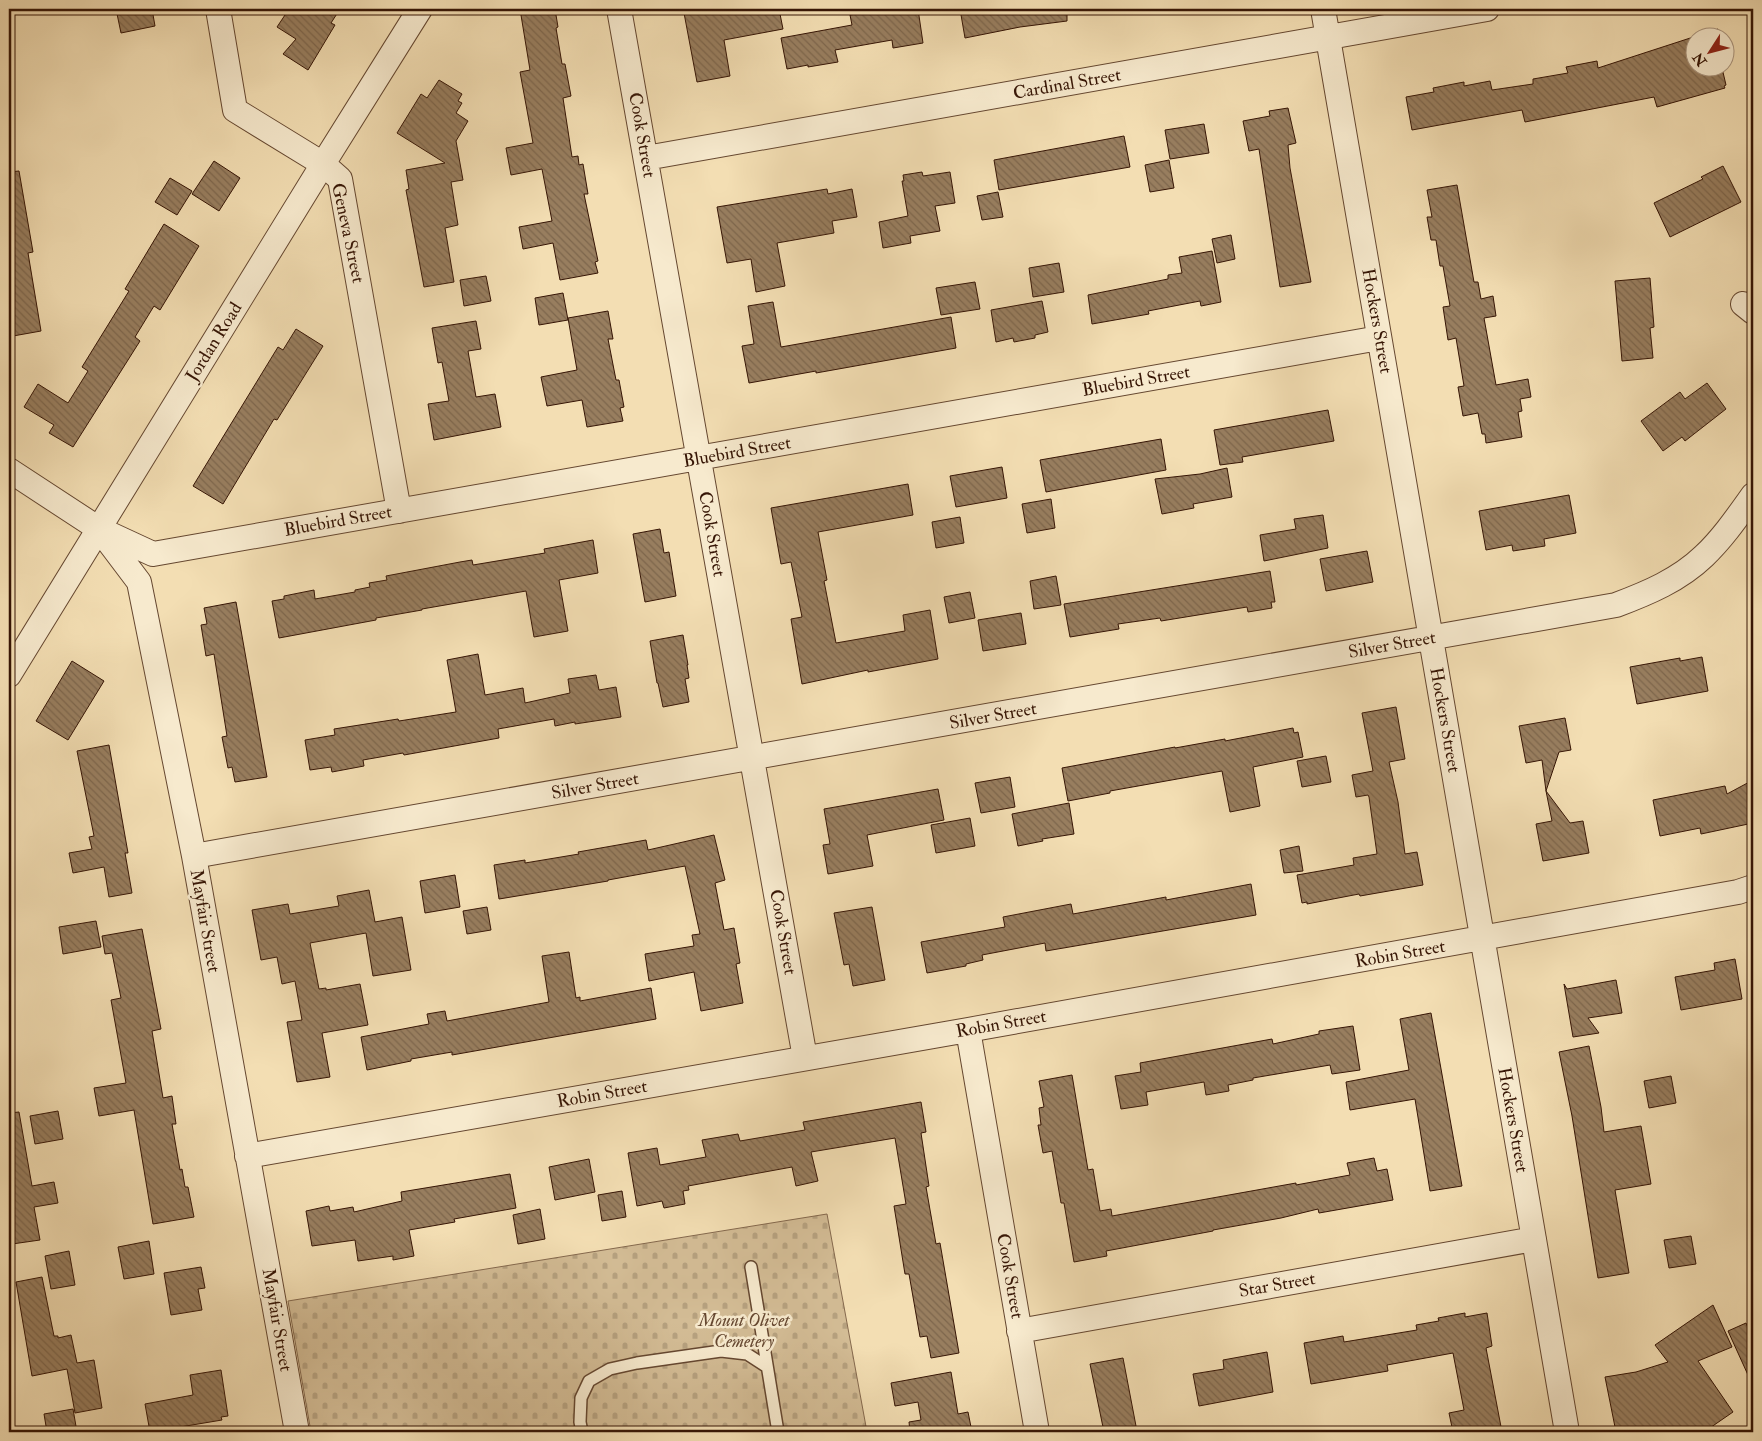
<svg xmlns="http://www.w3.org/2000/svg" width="1762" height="1441" font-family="'IM FELL Double Pica',serif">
  <defs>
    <pattern id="cemetery-stones" width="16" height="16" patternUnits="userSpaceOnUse" patternTransform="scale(1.25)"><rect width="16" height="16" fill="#d3bc95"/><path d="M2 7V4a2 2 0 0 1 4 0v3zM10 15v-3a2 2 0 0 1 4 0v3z" fill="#b6a17f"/></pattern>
    <pattern id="building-back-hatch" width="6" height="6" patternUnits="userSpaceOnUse" patternTransform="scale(1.25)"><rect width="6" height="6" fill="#987e5f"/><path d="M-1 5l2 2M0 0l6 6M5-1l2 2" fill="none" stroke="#7d664c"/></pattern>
  </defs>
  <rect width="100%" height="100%" fill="#f3deb3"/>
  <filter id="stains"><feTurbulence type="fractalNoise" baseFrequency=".004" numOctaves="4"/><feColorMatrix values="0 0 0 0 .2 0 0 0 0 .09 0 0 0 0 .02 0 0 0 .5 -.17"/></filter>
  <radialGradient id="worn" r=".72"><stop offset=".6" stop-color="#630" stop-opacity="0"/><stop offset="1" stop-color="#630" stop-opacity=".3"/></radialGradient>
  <path fill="url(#cemetery-stones)" stroke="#84684d" d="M827,1214l40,218h-556l-23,-131z"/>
  <path fill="url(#building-back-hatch)" stroke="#361505" d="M116,9h36l3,17 -34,7z
    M289,9h51l-9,14 4,2 -27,45 -25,-16 13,-15 -19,-12z
    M520,9h35l3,18 -2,1 6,36h3l6,32 -8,2 9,59 6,-1 1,9 4,-1 5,30h-4l14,67 -3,1 3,11 -38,7 -7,-37 -30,6 -4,-22 33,-6 -10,-52 -31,6 -5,-27 27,-5 -13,-71 10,-2z
    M708,9h71l4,20 -59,11 6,36 -33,6 -13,-69z
    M889,9h29l5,34 -30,5 -1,-8 -57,10 3,12 -30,5v-2l-21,4 -6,-31 71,-13 -2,-10z
    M960,9h107v12l-47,6 -55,11z
    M1718,29l2,9h-26v30h28l4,17 -2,1 1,2 -68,19 -3,-10 -129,25 -3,-12 -110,20 -6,-33 28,-5 -1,-4 31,-6v4l26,-5 2,9 41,-6v-5l35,-6 -2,-6 31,-6 1,7z
    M439,80l23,14 -4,7 4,2 -6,10 12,8 -12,20 7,39 -12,2 7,43 -13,3 9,54 -30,5 -18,-97 3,-1 -3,-19 39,-7 -48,-30 24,-39 6,4z
    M1288,108l8,35 -8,2 2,23 21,114 -31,5 -21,-138 -10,2 -6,-30 27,-5 -1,-5z
    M1204,124l5,29 -39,6 -5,-29z
    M1124,136l6,31 -131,23 -5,-30z
    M1169,160l5,28 -24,4 -5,-27z
    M214,161l26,17 -21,33 -27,-17z
    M1723,166l18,36 -71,35 -16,-34 49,-24 -2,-2z
    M19,171l14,81 -5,1 13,78 -28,5 -4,-25v-139z
    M922,172l1,4 27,-4 5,31 -20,3 5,25 -30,5 1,7 -28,5 -4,-26 29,-6 -6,-35h2l-1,-6z
    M170,178l22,13 -15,24 -22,-13z
    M1457,185l17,97h4l3,17 12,-3 3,20 -12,2 12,67 32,-6 3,18 -11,2 2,12 -4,1 4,25 -36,6 -1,-9h-3l-4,-21 -15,3 -5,-29 6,-1 -8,-48 -8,2 -5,-33 7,-1 -7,-40h-3l-4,-26h-5l-4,-23h5l-5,-27z
    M827,189l1,5 24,-5 5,28 -25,4 2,12 -57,10 8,43 -29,6 -5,-33 -24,4 -10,-56z
    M998,192l5,25 -21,3 -5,-24z
    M164,224l35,22 -39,64 -6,-4 -19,31 5,4 -67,106 -24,-14 5,-8 -30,-18 14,-23 30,19 20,-32 -6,-4 47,-76 -4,-2z
    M1231,235l4,24 -18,4 -5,-24z
    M1212,251l9,51 -20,4 -1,-5 -52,10 1,3 -57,10 -4,-29 80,-16v-4l14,-2 -3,-16z
    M1059,263l5,29 -31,5 -4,-29z
    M486,276l5,25 -27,5 -4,-26z
    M1650,278l4,49 -4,1 3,30 -31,3 -7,-80z
    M975,282l5,27 -39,6 -5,-27z
    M563,293l5,27 -29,5 -4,-27z
    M1042,301l6,31 -13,3v3l-21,4 -1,-4 -17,4 -5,-32z
    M773,302l8,45 170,-30 5,31 -140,25v-2l-67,12 -7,-37 12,-2 -6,-38z
    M608,311l5,28h-5l8,41h3l5,27 -4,1 3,13 -36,6 -5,-27 -35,6 -6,-29 36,-7 -9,-52z
    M476,321l5,28 -13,2 8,46 19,-3 6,33 -67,13 -6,-36 21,-3 -7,-39 -4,1 -6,-35z
    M296,329l27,17 -46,74 -3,-1 -51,85 -30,-18 85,-139 5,3z
    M1707,383l19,26 -41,32 -3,-4 -19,14 -22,-30 39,-29 5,7z
    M1328,410l6,31 -92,16 1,5 -23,3 -6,-35z
    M1161,439l5,31 -120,22 -6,-32z
    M1002,467l5,31 -51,9 -6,-31z
    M1227,468l5,29 -39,7 1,4 -32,6 -7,-35 45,-5z
    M908,484l5,31 -95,17 9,48 -3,1 12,62 69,-12 -2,-16 27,-5 8,49 -70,13v-2l-66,14 -11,-65 11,-2 -11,-55 -10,2 -10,-56z
    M1569,495l7,38 -32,6 1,7 -32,5 -1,-6 -26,5 -7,-39z
    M1051,499l4,29 -28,5 -5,-29z
    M1323,515l5,33 -64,13 -4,-26 36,-6 -2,-10z
    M960,517l4,26 -28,5 -4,-26z
    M660,529l4,24 5,-1 7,44 -31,6 -12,-68z
    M593,540l5,33 -39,7 9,51 -34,6 -8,-46 -104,18v1l-46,8v2l-97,18 -7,-37 12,-2v-3l30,-6 1,9 40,-7v-2l15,-3 -1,-4 18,-3 -1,-4 74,-14 12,-2 1,5 72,-12 -1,-4z
    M1367,551l6,31 -47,9 -6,-32z
    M1270,571l5,31h-4l1,6 -24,4 -1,-5 -86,14 -1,-3 -42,6 1,5 -49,8 -6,-33z
    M1056,576l5,29 -27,4 -4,-28z
    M970,592l5,26 -26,5 -5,-26z
    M236,602l31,175 -32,5 -3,-15 -4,1 -6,-31 5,-1 -13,-82 -8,2 -5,-31 6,-1 -3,-16z
    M1021,613l5,31 -43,7 -5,-31z
    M683,635l5,30h-1l2,13 -4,1 4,23 -26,5 -5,-24h-1l-7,-42z
    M478,654l7,41 38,-7 2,15 45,-10 -2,-14 28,-4 3,15 17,-3 5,30 -46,7v-2l-20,4 -1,-7 -56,10 1,9 -95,17 -1,-2 -40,7 1,6 -32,6 -1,-5 -21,3 -5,-30 30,-5 -1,-6 64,-10 1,2 57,-9 -9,-52z
    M1702,657l6,34 -71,13 -7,-37 50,-9v3z
    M72,661l32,20 -36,59 -32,-19z
    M1396,707l9,52 -16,3 9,40 7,52 12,-2 6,33 -63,11 -1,-2 -52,10v-2l-5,1 -5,-28 57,-10 -1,-7 24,-4 -8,-57 -1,-2 -12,2 -4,-22 21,-4 -11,-58z
    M1565,718l6,32 -12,2 -13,39 -4,-31 -16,3 -7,-37z
    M1293,728l1,5 4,-1 5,25 -50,10 7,39 -30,6 -8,-41 -112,20v2l-42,8 -6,-33 113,-21v1l50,-9v2z
    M109,745l19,108h-3l7,40 -23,4 -5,-30 -31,6 -4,-20 23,-4 -3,-12 5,-1 -17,-85z
    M1326,756l5,26 -29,5 -5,-26z
    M1010,777l5,30 -34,6 -6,-30z
    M1753,780v43l-52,11 -1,-6 -40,8 -7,-36 72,-14 2,8z
    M938,789l6,31 -77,15 6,31 -45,8 -5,-29 7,-1 -6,-35z
    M1546,791l24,32 13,-2 6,32 -46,8 -7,-37 16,-3z
    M1069,803l5,31 -32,5 1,2 -25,5 -6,-32z
    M970,818l5,28 -39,7 -5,-28z
    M714,835l11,45 -10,3 9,47 10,-2 6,35 -4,1 7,39 -42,8 -7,-39 -45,9 -4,-27 49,-8 -2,-11 8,-1 -15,-68 -77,14v1l-109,18 -5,-34 31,-5v3l54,-9 -1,-2 68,-12 2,10z
    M1299,846l4,25 -19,2 -4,-23z
    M455,875l5,32 -35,6 -5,-32z
    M1251,884l5,31 -210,36 -1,-8 -63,12 1,5 -17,4v2l-39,7 -6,-31 84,-15 -2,-10 68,-13 2,10 93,-17v3z
    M369,890l6,32 27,-5 9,53 -38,6 -7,-43 -56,10 9,46 7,-1v2l34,-6 8,41 -46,8 8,44 -33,5 -10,-60 15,-2 -7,-39 -13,3 -5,-27 -16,3 -9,-50 36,-6 2,10 49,-8 -2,-10z
    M487,907l4,23 -24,4 -4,-23z
    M872,907l13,73 -32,6 -4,-22 -5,1 -10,-52z
    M96,921l5,26 -38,7 -4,-27z
    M142,929l19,100 -9,2 11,67 9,-2 4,28h-4l8,46 2,-1 3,18h3l6,30 -41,7 -19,-114 -35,6 -5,-28 32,-5 -15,-83 10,-2 -9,-45 -7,1 -3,-18z
    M569,952l7,46 4,-1v4l71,-13 5,31 -204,36v-3l-41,7v2l-44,9 -6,-33 68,-13 -2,-10 18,-3 2,10 102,-19 -7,-46z
    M1735,959l7,40 -61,11 -6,-33 40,-7 -1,-7z
    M1616,980l6,33 -34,5 11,15 -26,4 -9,-53 3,5z
    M1431,1013l31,173 -32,5 -15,-92 -65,11 -4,-28 63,-12 -9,-51z
    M1353,1026l7,44 -28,4 -2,-9 -77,13v2l-25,5 1,6 -23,4 -2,-13 -58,10 2,13 -27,4 -6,-33 26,-4 -1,-9 132,-24 1,5 46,-10v-3z
    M1589,1046l12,61 3,25 37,-6 10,58 -36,6 14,83 -31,5 -26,-162 -13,-64z
    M1072,1075l16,95 5,-1 7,42 11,-2 1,7 184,-33v2l54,-10 -3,-12 27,-5 3,13 10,-2 6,31 -74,13 -1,-4 -37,9 -68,12v1l-107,20 1,5 -33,6 -10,-59h-3l-9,-52 -9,2 -5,-28h3l-2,-17 5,-1 -5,-26z
    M1671,1076l5,27 -27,5 -5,-27z
    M921,1102l5,30 -5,1 8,53 -3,1 10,57 4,-1 19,110 -28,5 -4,-22 -7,1 -11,-63h-4l-11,-68 12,-2 -11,-66 -84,14 7,29 -22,5 -4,-19 -104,19 1,4 -6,1 2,13 -21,4 -2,-7 -25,5 -9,-53 29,-5 3,17 46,-8 -4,-17 36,-6 2,7 65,-11 -2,-8z
    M58,1111l5,28 -28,5 -5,-28z
    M19,1112l13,74 22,-4 4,21 -24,4 6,33 -28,4 -3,-19v-112z
    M589,1159l6,33 -40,8 -6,-33z
    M510,1174l6,34 -62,11 1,3 -46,8 5,26 -21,4v-4l-35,5 -3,-21 -43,6 -6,-35 23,-5 1,5 23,-4 1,5 48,-11 -1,-9z
    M622,1191l4,26 -24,4 -4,-26z
    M540,1209l5,30 -27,5 -5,-29z
    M1691,1236l5,28 -27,4 -5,-28z
    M149,1241l5,33 -30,5 -6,-32z
    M69,1251l6,34 -24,4 -6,-33z
    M201,1267l4,21 -7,1 4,21 -31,5 -7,-42z
    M42,1277l12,59h4v2l13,-3 6,28 17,-3 8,48 -27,5 -8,-44 -35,7 -16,-94z
    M1713,1305l19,42 -34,14 35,51 -29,20h-88l-11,-55 31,-5 32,-10 -13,-17z
    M1465,1313v4l22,-4 5,33 -6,2 16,84h-49l-4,-19 15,-3 -11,-57 -66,12 1,6 -77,13 -7,-41 39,-7 1,6 73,-12 -1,-5 23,-4 -1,-3z
    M1746,1323l7,16v47l-25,-55z
    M1267,1352l6,40 -74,14 -6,-32 31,-5 -1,-9z
    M1123,1358l13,68 -32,6 -14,-68z
    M221,1370l7,46 -7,1 1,3 -72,12 -5,-28 48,-9 -3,-20z
    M951,1372l7,42 10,-2 4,20h-62l-1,-10 12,-2 -3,-18 -23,4 -4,-23z
    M73,1409l4,23h-30l-3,-18z"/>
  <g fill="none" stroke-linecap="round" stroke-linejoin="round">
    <defs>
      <path id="service" d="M751,1267l27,165
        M582,1432l-2,-10 1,-24 8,-17 21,-12 27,-6 84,-12 26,3 20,13"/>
      <path id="minor" d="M218,9l17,101 88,54 17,15 59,332
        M619,9l186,1049
        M1323,9l244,1423
        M646,158l841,-149
        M1743,304l10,8
        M9,470l90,59 40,53 55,274 103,576
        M99,529l54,25 1226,-216
        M9,675l314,-511 97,-155
        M194,856l1422,-251c32,-12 63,-25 88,-49 19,-18 34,-40 49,-61
        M968,1030l69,402
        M247,1156l721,-126 770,-138 15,-5
        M1019,1331l515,-92"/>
    </defs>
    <use href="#service" stroke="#654730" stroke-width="14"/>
    <use href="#minor" stroke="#654730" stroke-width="26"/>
    <use href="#service" stroke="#f7eace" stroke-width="11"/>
    <use href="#minor" stroke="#f7eace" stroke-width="24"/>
  </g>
  <g text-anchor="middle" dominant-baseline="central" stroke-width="5" stroke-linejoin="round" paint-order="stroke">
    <g font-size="18" fill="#361505" stroke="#f7eace">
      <text transform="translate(1067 84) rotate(-10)">Cardinal Street</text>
      <text transform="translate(642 135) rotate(80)">Cook Street</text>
      <text transform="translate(348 233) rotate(78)">Geneva Street</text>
      <text transform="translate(1377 321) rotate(80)">Hockers Street</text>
      <text transform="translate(214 342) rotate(-58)">Jordan Road</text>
      <text transform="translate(1136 381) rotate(-10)">Bluebird Street</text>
      <text transform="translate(737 452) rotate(-10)">Bluebird Street</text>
      <text transform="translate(338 521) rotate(-10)">Bluebird Street</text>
      <text transform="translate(712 534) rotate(80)">Cook Street</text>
      <text transform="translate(1392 645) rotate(-10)">Silver Street</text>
      <text transform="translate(993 716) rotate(-10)">Silver Street</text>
      <text transform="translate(1445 720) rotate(80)">Hockers Street</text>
      <text transform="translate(595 786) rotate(-10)">Silver Street</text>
      <text transform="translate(205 921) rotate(80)">Mayfair Street</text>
      <text transform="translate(783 932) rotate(80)">Cook Street</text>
      <text transform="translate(1400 954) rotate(-10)">Robin Street</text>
      <text transform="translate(1001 1024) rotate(-10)">Robin Street</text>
      <text transform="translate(602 1094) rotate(-10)">Robin Street</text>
      <text transform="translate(1513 1120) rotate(80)">Hockers Street</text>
      <text transform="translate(1010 1276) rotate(80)">Cook Street</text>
      <text transform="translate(1277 1285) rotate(-10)">Star Street</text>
      <text transform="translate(277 1320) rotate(80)">Mayfair Street</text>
    </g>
    <g font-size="18" font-style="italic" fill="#654730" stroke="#f7eace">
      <text x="744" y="1320">Mount Olivet<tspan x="744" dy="21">Cemetery</tspan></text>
    </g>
  </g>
  <rect width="1762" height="1441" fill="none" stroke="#f3deb3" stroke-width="30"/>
  <rect x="10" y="10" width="1742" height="1421" fill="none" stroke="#361505" stroke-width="2.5"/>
  <rect x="15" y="15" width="1732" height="1411" fill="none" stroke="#361505"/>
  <g transform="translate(1710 52) rotate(234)"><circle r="24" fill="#f7eace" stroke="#aa957e"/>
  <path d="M0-4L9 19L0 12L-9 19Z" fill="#8f2418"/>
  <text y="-8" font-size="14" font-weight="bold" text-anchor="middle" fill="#361505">N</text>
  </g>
  <rect width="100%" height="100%" filter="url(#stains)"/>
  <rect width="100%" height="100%" fill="url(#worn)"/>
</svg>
